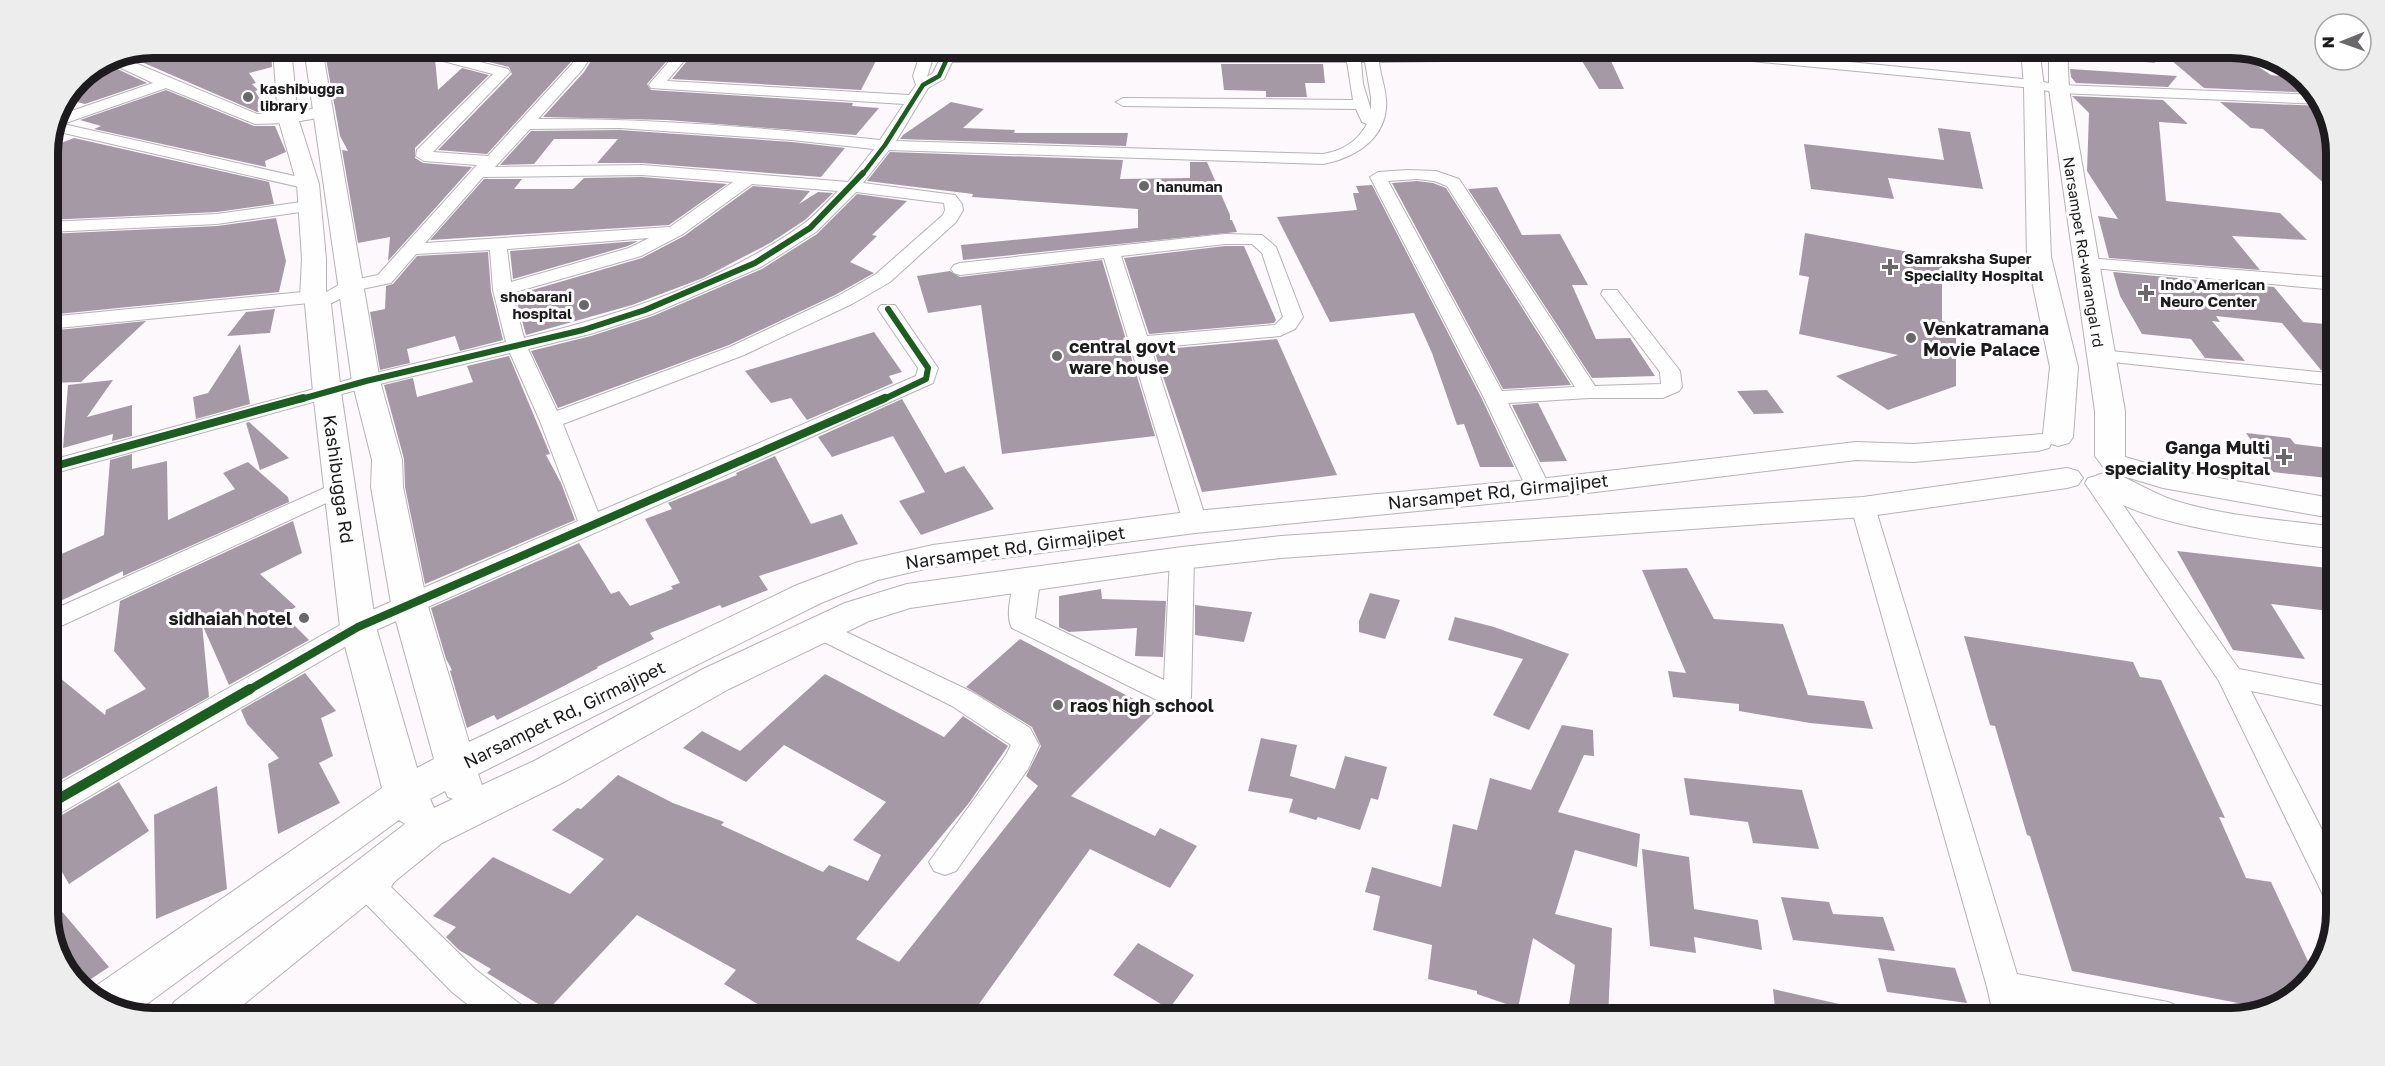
<svg xmlns="http://www.w3.org/2000/svg" width="2385" height="1066" font-family="'Golos Text',sans-serif">
  <rect width="100%" height="100%" fill="#fcf8fc"/>
  <path fill="#a699a6" d="M153,48h118l1,19 -23,6 7,10 -4,1 6,6 -3,1 12,20 -10,1 -134,-58z
    M324,48h110l4,42 24,-22 27,7 -74,73v10l8,5 49,4 -84,94 2,-24 -32,6 -16,-93 6,1 -8,-15z
    M484,48h96l-10,15 -83,91 -49,-4 74,-76 -3,-7 -36,-9z
    M599,48h79l-31,36 4,6 202,13 -1,3 27,2 -23,27 -189,-15 -124,-3 41,-45z
    M1219,48h102l1,4h-102z
    M750,49l-4,7h64l5,-7h67l-21,41 -189,-11 24,-29z
    M2165,55l79,2 27,18 29,4 17,14 -113,-5z
    M1582,61h29l13,28h-25z
    M1221,64h102l2,19h-20l2,14h-41v-6l-42,-1z
    M109,65l38,18 -62,21 -16,-4 10,-21 13,-9z
    M2070,69l107,7 -9,11 -92,-4 -5,-6z
    M166,90l88,36h21l11,26 -21,9 1,6 -172,-38 7,-3 -21,-6z
    M2072,96l91,4 25,24 -29,-2 7,79 114,12 27,27 -75,-4 28,34 -151,-12 -11,-42 20,3 -31,-48 2,-58z
    M951,102l33,7 -21,19 52,2 -1,3h114l-2,13 -226,-7 3,-4z
    M2220,102l103,4 14,41v48l-74,-66 -12,-1z
    M1938,128l32,4 13,57 -95,-11 6,21 -83,-10 -7,-45 140,16z
    M620,130l172,12 53,6 -24,29 -179,-14h-45l21,-24h-64l-20,25 -34,1 31,-34z
    M74,138l195,44 5,22 -57,8 -169,8v-72z
    M890,152l233,8 -3,19 70,-1v-16h17l23,53v5h2l5,12 -274,28 -2,-15 177,-17v-19l-166,-12 1,-3 -106,-13z
    M642,177l85,7 -58,41 -239,15 54,-61h38l-8,10h59l11,-11z
    M1417,181l16,2 13,5 125,197 -68,4 -111,-206z
    M1372,185l110,214 32,68h-34l-16,-43 -7,1 -25,-72 -18,-40 -84,9 -53,-105 80,-7 -4,-17h6l-3,-7z
    M753,186l57,5 -11,13 19,-12 15,1 -28,27 -35,23 -67,35 -71,27 -106,30 -11,-40 127,-37 42,-22z
    M1497,187l25,48 38,-1 28,51h-16l24,54 34,-1 25,38 -63,2 -124,-189z
    M857,194l50,7 -35,34 5,1 -27,26 24,11 -39,22 -106,50 -171,63 -27,-57 60,-15 62,-20 109,-47 55,-35z
    M276,218l10,43 -7,31 -231,23v-81l169,-8z
    M1805,233l137,25v63l14,3v62l-68,24 -52,-34 62,-21 -99,-21 10,-57 -10,-2z
    M638,241l-10,5 -115,33 -3,-28z
    M1225,246h19l32,74 -2,3 -125,11 -25,-76z
    M488,252l3,39 12,49 -43,11 -5,-15 -48,13 3,14 -30,7 -10,-58 15,-3 1,-23 7,-2 24,-28z
    M1102,260l53,176 -153,18 -21,-149 -53,8 -11,-37 33,-5 10,6z
    M2113,272l161,15 29,35 34,3v47l-16,-2 -39,-47 -66,-7 4,6 -8,-1 33,40 -40,-3 -14,-19 -49,-5 -22,-38z
    M275,309l-5,24 -43,3 19,-24z
    M146,321l-65,61 -33,1v-52z
    M874,332l28,40 -13,4 4,7 -86,37 -16,-22 -20,5 -26,-32z
    M1277,339l60,136 -135,17 -48,-142z
    M240,344l10,60 -54,15 -3,-22 15,-4z
    M509,356l41,98 -4,1 15,28 14,37 -150,64 -20,-97 -1,-28 -20,-74 29,-7 4,19 56,-15 -6,-16z
    M113,380l-26,37 45,-12v31l-20,5 1,-7 -50,14 5,-63z
    M1767,390l17,23 -30,1 -17,-23z
    M902,399l43,74 19,-7 30,43 -73,26 -22,-34 26,-9 -32,-56 -61,21 -14,-20z
    M1538,403l29,58 -27,1 -28,-57z
    M249,422l40,36 -29,12 -14,-47z
    M2246,433l44,5 5,6 42,5v30l-64,-7z
    M132,454v15l35,-8 1,59 67,-31 -12,-16 25,-11 40,35 1,5 -166,74v-5l-75,36v-47l56,-25 6,-75z
    M775,456l36,68 31,-10 16,30 -99,32 9,14 -46,18 -2,-3 -70,28 4,6 -57,28 1,1 -38,20 -63,32 -3,-5 -27,13 -17,-57 2,-1 -6,-11 -15,-51 148,-65 32,51 8,-3 11,15 43,-17 -2,-3 9,-3 -35,-64 27,-10 -4,-6 69,-28 -1,-2z
    M293,521l9,32 -42,21 36,33 -13,7 26,26 -80,45 -27,-61 7,73 -161,90v-119l57,47 1,-5 40,-21 -32,-38 6,-50z
    M2177,551l160,18v43l-66,-8 34,55 -72,-9z
    M1687,568l27,51 69,5 25,71 56,6 9,28 -63,-6 -71,-12v-7l-66,-7 -5,-26 18,2 -44,-103z
    M1101,589l1,10 64,2 -3,56 -28,-1 2,-28 -68,4 -10,-5v-31z
    M1370,593l30,7 -15,39 -26,-7v-11z
    M1195,605l57,7 -8,30 -49,-7z
    M1455,617l39,10 75,27 -40,76 -36,-15 30,-56 -75,-19z
    M1964,636l169,26 7,15 21,3 64,138 -6,-1 27,61 25,4 42,90 -23,28 -26,8 -192,-37 -42,-135 -3,-1 -32,-109 -5,-1z
    M1020,639l136,72 -85,85 84,40 5,-8 37,18 -27,42 -80,-39 -121,169h-188l-57,-34 12,-14 -99,-55 -89,95 -61,-37 4,-4 -32,-19 -13,-13 10,-10 -23,-11 60,-59 77,37 34,-35 -52,-29 25,-22 4,1 37,-34 55,28 51,19 -3,3 102,47 6,-7 39,16 13,-26 -28,-15 33,-38 -102,-57 -38,37 -63,-34 19,-17 38,20 85,-77 119,63 19,-21 45,30 -39,57 -113,136 43,23 139,-176 -12,-10 15,-30 -9,-19 -66,-40z
    M305,673l31,38 -15,7 12,38 -14,7 21,40 -62,31 -10,-70 11,-6 -32,-34 -6,-14z
    M1562,725l31,5 1,26 -10,-1 -26,57 82,22 -3,33 -62,-17 -20,64 57,14 -4,90h-41l8,-53 -42,-27 -15,70 -41,-14v-3l-49,-12 4,-34 -59,-15 7,-34 -15,-4 7,-25 69,20 12,-63 24,6 13,-52 41,12z
    M1261,738l36,7 -7,31 45,13 10,-33 42,11 -9,33 -7,-2 -11,32 -42,-13 -2,3 -27,-8 4,-13 -45,-8z
    M1684,778l118,12 17,59 -66,-6 -5,-21 -58,-7z
    M119,782l30,49 -80,53 -21,-36v-29l12,-3z
    M217,786l10,103 -71,30 -2,-104z
    M1642,849l47,8 5,52 64,11 4,30 -68,-13 2,16 -46,-7z
    M48,895l61,72 -27,18 -16,-14 -18,-51z
    M1781,897l48,5 4,12 50,3 12,34 -102,-11z
    M1138,943l56,32 -25,34 -56,-34z
    M1878,958l77,10 12,35 -80,-11z
    M1773,989l84,19 -2,10h-79z"/>
  <g fill="none" stroke-linecap="round" stroke-linejoin="round">
    <defs>
      <path id="street" d="M583,48h14l-15,22 -44,49c115,-1 228,9 342,21l24,-36 -253,-16 -2,-3 2,-3 30,-34h14l-28,33 242,14 7,-10 -3,-9 9,-28h14l-9,29 6,-4 12,-25h14l-3,6h391l1,-6h14l-1,6h4l1,-6h14l-1,5 326,-5 328,32 26,5 260,10 3,9 -263,-11 -26,-5 -323,-31 -331,5c1,12 6,24 7,37 3,38 -30,59 -63,65l-434,-14 -26,33 92,12 7,9 1,6 -7,12 -66,60 -38,22 -108,51 -181,69 35,88 318,-136 2,-8 -40,-59 3,-4h14l43,63 -5,15 -566,251 -308,180 -11,3v-27l301,-170 229,-99 -38,-100 -30,-68 -139,33 -323,89v-14l311,-84 147,-35 -13,-52 -3,-40 -74,4 -25,29 -34,7 -39,20 -7,-2 -2,-5 -261,26v-12l265,-26 8,4 23,-13 34,-7 99,-110 -53,-4 -8,-5 1,-6 76,-76 -54,-14 -2,-3 2,-3 5,-1 64,16 2,3 -77,80 55,4 84,-92zM952,62h395l6,38 -230,-2 -7,4 7,4 233,3 6,13 5,2c-9,17 -25,27 -44,30l-427,-13 32,-53 16,-9zM1361,62h4l6,35v13l-8,-26zM620,128l172,12 82,9 -26,33 -206,-17 -147,2 35,-38zM642,175l91,7 -63,45 -245,16 58,-66zM752,184l86,7c-11,11 -23,25 -36,34 -78,56 -185,91 -278,113l-12,-45 129,-37 42,-22zM856,192l88,11 1,7 -2,5 -67,59 -38,22 -108,51 -173,64 -29,-62 62,-15 62,-20 109,-47 55,-35zM649,238l-20,10 -118,34 -4,-33z
        M2051,48h47l56,6 7,4 -7,4 -96,-10z
        M116,55l141,59 31,-1 36,-6 8,5 -8,5 -36,6 -33,1 -89,-36 -103,36 245,55 8,5 -8,5 -253,-58 8,-17 90,-31 -47,-22z
        M1407,170l29,1 23,8 136,207 66,-2 -1,-12 -59,-78 2,-4h14l63,81 2,16 -3,4 -16,7h-74l-81,5 43,86 -4,5 -8,2 -8,-2 -4,-5 -43,-91 -114,-221 8,-5zM1417,179l17,2 13,5 128,201 -73,4 -114,-210z
        M308,201l6,1 3,4 -3,4 -97,14 -169,8v-10l169,-8z
        M1225,234l37,1 14,12 27,70 -8,12 -15,7 -129,12 56,174 -4,5 -8,3 -8,-3 -4,-5 -79,-264 -144,17 -6,-2 -3,-4 3,-4 6,-2zM1225,244h27l10,9 21,64 -8,8 -128,11 -26,-80z
        M2087,258l250,20v12l-256,-23 -3,-4 3,-4z
        M2101,350l236,24v12l-243,-26 -3,-4 3,-4z
        M2096,476l8,2 135,191 98,19v20l-86,-17 86,168v46l-11,-4 -107,-220 -134,-198 3,-5z
        M340,481l8,2 4,5 -4,5 -300,139v-20z
        M1863,499l8,3 4,5 142,467 151,28 12,5 5,11h-101l-59,-11 3,11h-34l-7,-31 -136,-480 4,-5z
        M1182,550l9,2 3,6 -3,140 -4,7 -10,3 -10,-3 -155,-77c-7,-11 -1,-41 6,-53l9,-3 9,3 4,6 -5,37 129,62 6,-122 3,-6z
        M821,620l151,72 58,36 9,17 -11,24 -72,102 -11,4 -11,-4 -5,-9 77,-107 5,-10 -59,-39 -140,-70 -4,-7 4,-7z
        M385,858l11,4 5,9 -10,16 85,83 48,37 5,11h-44l-33,-26 -92,-94 -5,-10c7,-14 15,-25 30,-30z"/>
      <path id="secondary" d="M273,48h18l7,70 21,66 7,75v38l5,7 10,88 35,235 41,141 17,-9 -43,-156 -20,-116 1,-27 -20,-79 -48,-333h18l58,333 22,79 1,27 24,116 42,139 328,-157 61,-23 75,-17 262,-34 344,-32 317,-37 58,2 129,-10 7,-67 -23,-110 -3,-170 -3,-39h18l5,39 7,170 27,110 -5,70 -4,6 -11,3 -7,-2 -2,4 -11,3 -124,11 -58,-2 -317,39 -344,34 -262,34 -55,13 -57,23 -343,171 4,11 54,-25 167,-91 142,-66 62,-19 275,-37 99,-11 582,-39 204,-29 11,3 5,7 -5,7 -11,3 -204,29 -582,41 -99,11 -272,39 -41,13 -140,68 -165,93 -122,61 -215,175h-60l7,-16 231,-178 -6,-4 -266,194 -20,-4 -23,-20 292,-202 -42,-161 -27,-235 -8,-88 -5,-7 2,-38 -5,-75 -19,-66zM445,791l3,6 5,2 -19,9 -4,-9z
        M2049,48h18l2,41 56,322v46l42,12 170,30v20l-174,-31 -57,-17 -11,-15v-45l-46,-322z
        M2108,472c24,6 44,22 68,29 52,16 108,19 161,26v22c-53,-7 -216,-23 -245,-67l5,-7z"/>
    </defs>
    <use href="#street" stroke="#b5b3b5" stroke-width="2"/>
    <use href="#secondary" stroke="#b5b3b5" stroke-width="2"/>
    <use href="#street" fill="#fffeff" fill-rule="evenodd"/>
    <use href="#secondary" fill="#fffeff" fill-rule="evenodd"/>
    <defs>
      <path id="cycleway-far3" d="M948,58h405l355,-5
        M862,175l23,-30 38,-60 16,-9 13,-28"/>
      <path id="cycleway-far2" d="M298,400l68,-19 217,-51 62,-20 110,-47 55,-35 53,-55
        M882,400l44,-21 2,-11 -40,-59"/>
      <path id="cycleway-far1" d="M48,468l255,-70
        M247,691l111,-64 527,-229"/>
      <path id="cycleway" d="M48,805l202,-116"/>
    </defs>
    <use href="#cycleway-far3" stroke="#fff" stroke-width="7"/>
    <use href="#cycleway-far2" stroke="#fff" stroke-width="9"/>
    <use href="#cycleway-far1" stroke="#fff" stroke-width="11"/>
    <use href="#cycleway" stroke="#fff" stroke-width="14"/>
    <use href="#cycleway-far3" stroke="#1b5e20" stroke-width="4.5"/>
    <use href="#cycleway-far2" stroke="#1b5e20" stroke-width="6"/>
    <use href="#cycleway-far1" stroke="#1b5e20" stroke-width="8"/>
    <use href="#cycleway" stroke="#1b5e20" stroke-width="10"/>
  </g>
  <g fill="#6b686b" stroke="#fff" stroke-width="2">
    <circle cx="248" cy="97" r="6"/>
    <circle cx="1144" cy="186" r="6"/>
    <path d="M1887 258h6v6h6v6h-6v6h-6v-6h-6v-6h6z"/>
    <path d="M2143 284h6v6h6v6h-6v6h-6v-6h-6v-6h6z"/>
    <circle cx="584" cy="305" r="6"/>
    <circle cx="1911" cy="338" r="6"/>
    <circle cx="1057" cy="356" r="6"/>
    <path d="M2281 448h6v6h6v6h-6v6h-6v-6h-6v-6h6z"/>
    <circle cx="304" cy="618" r="6"/>
    <circle cx="1058" cy="705" r="6"/>
  </g>
  <g text-anchor="middle" dominant-baseline="central" stroke-width="6" stroke-linejoin="round" paint-order="stroke">
    <g font-size="15" font-weight="bold" fill="#1d1b1d" stroke="#fff" text-anchor="start">
      <text x="260" y="88">kashibugga<tspan x="260" dy="17">library</tspan></text>
      <text x="1156" y="186">hanuman</text>
      <text x="1904" y="258">Samraksha Super<tspan x="1904" dy="17">Speciality Hospital</tspan></text>
      <text x="2160" y="284">Indo American<tspan x="2160" dy="17">Neuro Center</tspan></text>
      <text x="572" y="296" text-anchor="end">shobarani<tspan x="572" dy="17">hospital</tspan></text>
    </g>
    <g font-size="15" fill="#1d1b1d" stroke="#fff">
      <text transform="translate(2084 252) rotate(81)">Narsampet Rd-warangal rd</text>
    </g>
    <g font-size="18" font-weight="bold" fill="#1d1b1d" stroke="#fff" text-anchor="start">
      <text x="1923" y="328">Venkatramana<tspan x="1923" dy="21">Movie Palace</tspan></text>
      <text x="1069" y="346">central govt<tspan x="1069" dy="21">ware house</tspan></text>
      <text x="2270" y="447" text-anchor="end">Ganga Multi<tspan x="2270" dy="21">speciality Hospital</tspan></text>
      <text x="292" y="618" text-anchor="end">sidhaiah hotel</text>
      <text x="1070" y="705">raos high school</text>
    </g>
    <g font-size="18" fill="#1d1b1d" stroke="#fff">
      <text transform="translate(339 479) rotate(82)">Kashibugga Rd</text>
      <text transform="translate(1498 491) rotate(-6)">Narsampet Rd, Girmajipet</text>
      <text transform="translate(1015 547) rotate(-8)">Narsampet Rd, Girmajipet</text>
      <text transform="translate(564 714) rotate(-26)">Narsampet Rd, Girmajipet</text>
    </g>
  </g>
  <path d="M0 0H2385V1066H0ZM153 58H2231A95 95 0 0 1 2326 153V913A95 95 0 0 1 2231 1008H153A95 95 0 0 1 58 913V153A95 95 0 0 1 153 58Z" fill="#ededed" fill-rule="evenodd"/>
  <path fill="none" stroke="#1d1b1d" stroke-width="8" d="M153 58H2231A95 95 0 0 1 2326 153V913A95 95 0 0 1 2231 1008H153A95 95 0 0 1 58 913V153A95 95 0 0 1 153 58Z"/>
  <g transform="translate(2343 42) rotate(269)"><circle r="28" fill="#ffffff" stroke="#a5a4a5" stroke-width="1.5"/>
  <path d="M0-4.5L10 22L0 15L-10 22Z" fill="#6b686b"/>
  <text y="-9" font-size="16" font-weight="bold" text-anchor="middle" fill="#1d1b1d">N</text>
  </g>
</svg>
